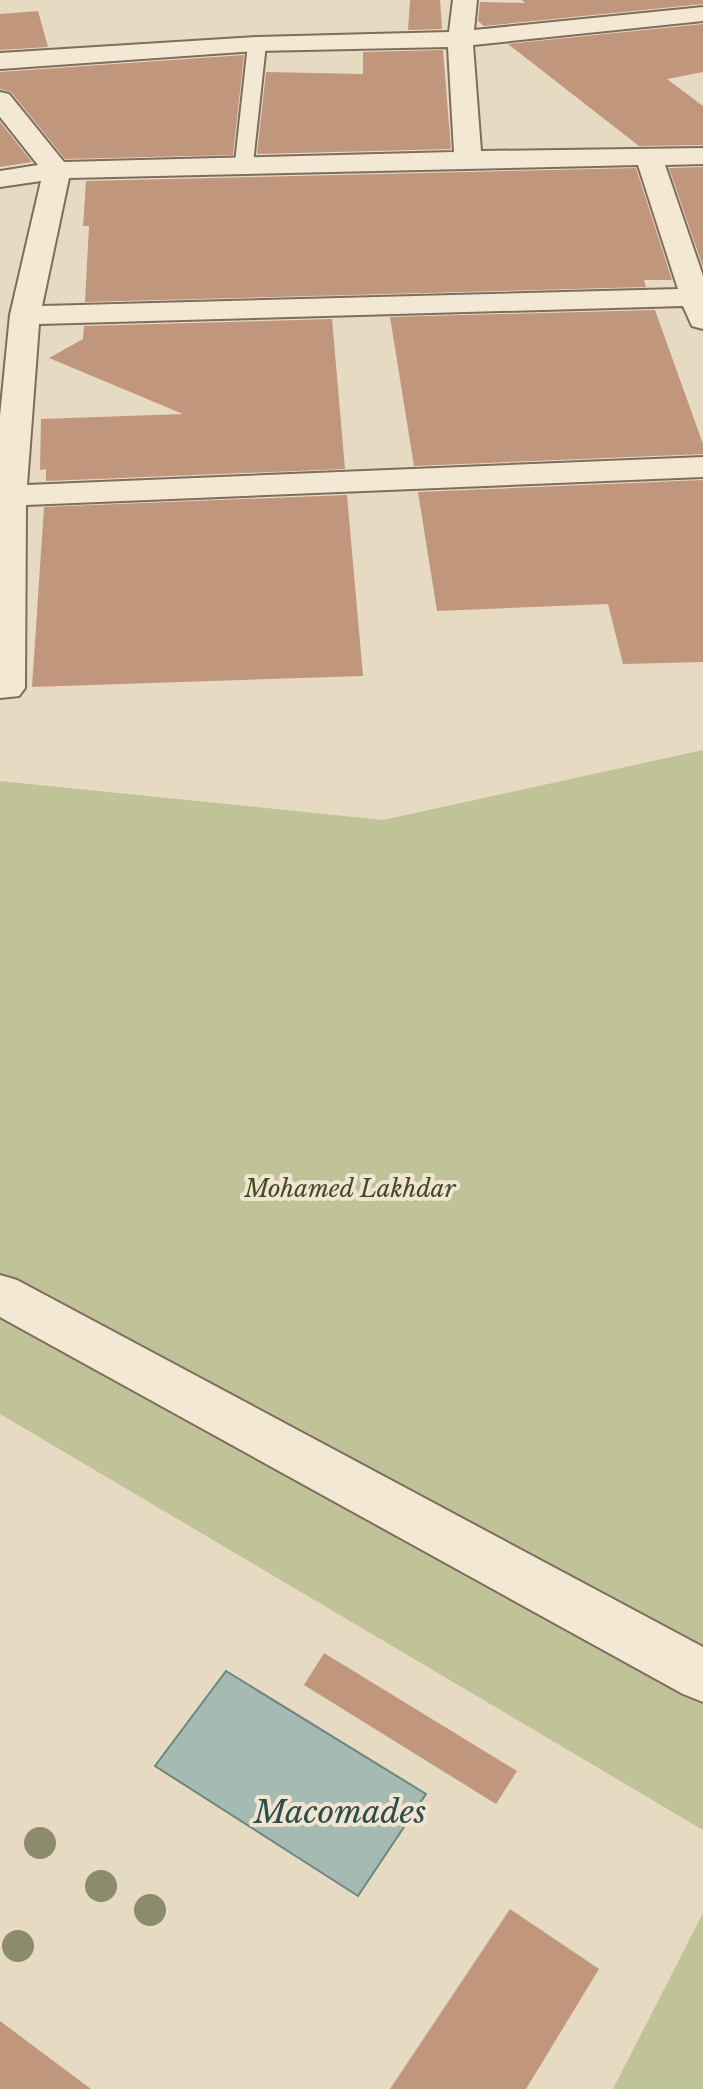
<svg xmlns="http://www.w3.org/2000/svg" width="703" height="2089" font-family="'Libre Baskerville',serif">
  <rect width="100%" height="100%" fill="#e7dac2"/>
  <path fill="#c0c398" d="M703,750v1080l-703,-416v-633l383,39z
    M703,1913v176h-90z"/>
  <path fill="#a4bab3" stroke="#6c867f" stroke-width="2" d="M226,1671l200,123 -68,102 -203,-130z"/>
  <path fill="#c0967d" d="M410,0h30l2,29 -34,1z
    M522,0h181v4l-219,22 -6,-5 2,-19 45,1z
    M38,11l10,36 -48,3v-36z
    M703,24v48l-36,7 36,27v39l-64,1 -131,-102z
    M443,50l8,99 -194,5 9,-82 97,2v-22z
    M244,55l-11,100 -168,4 -54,-67 -11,-3v-17z
    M0,122l32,40 -32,5z
    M703,167v100l-34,-99z
    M636,168l36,112h-28l2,7 -561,15 4,-76h-6l3,-45z
    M655,310l48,134v10l-289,12 -24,-149z
    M332,319l13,150 -299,12v-12l-6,1 1,-51 142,-5 -134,-56 34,-19 1,-13z
    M703,480v182l-80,2 -15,-60 -171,7 -19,-119z
    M347,495l16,181 -331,11 12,-180z
    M324,1653l193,118 -21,33 -192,-119z
    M510,1909l89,60 -73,120h-136z
    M0,2021l91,68h-91z"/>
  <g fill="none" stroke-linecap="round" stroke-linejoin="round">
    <defs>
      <path id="service" d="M257,39l9,5 -13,119 -9,6 -9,-6 13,-119z"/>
      <path id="minor" d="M453,0h24l-3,30 229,-23v14l-230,24 8,106 222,-3v16l-38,1 38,111v53l-11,-3 -9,-20 -644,18 -12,161 676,-28v20l-677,28 -1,183 -6,8 -19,2v-282l10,-101 31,-134 -41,6v-16l38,-6 -38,-48v-25l9,2 55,68 390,-10 -6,-105 -191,4 -257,18v-16l257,-16 192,-5zM638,165l40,124 -636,17 27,-128z
        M0,1275l17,5 686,367v55l-20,-8 -683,-377z"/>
    </defs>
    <use href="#service" stroke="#7e6d5c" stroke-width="4"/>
    <use href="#minor" stroke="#7e6d5c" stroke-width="4"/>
    <use href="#service" fill="#f3e8d4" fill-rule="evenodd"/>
    <use href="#minor" fill="#f3e8d4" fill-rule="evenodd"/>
  </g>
  <g fill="#8c8b6d">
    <circle cx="40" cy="1843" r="16"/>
    <circle cx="101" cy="1886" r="16"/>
    <circle cx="150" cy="1910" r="16"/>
    <circle cx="18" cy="1946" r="16"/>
  </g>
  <g text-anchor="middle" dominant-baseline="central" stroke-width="8" stroke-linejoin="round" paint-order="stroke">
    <g font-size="24" font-style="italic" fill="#424a27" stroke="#efe5d1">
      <text x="350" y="1188">Mohamed Lakhdar</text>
    </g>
    <g font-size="32" font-style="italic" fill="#2f4e4b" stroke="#efe5d1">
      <text x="340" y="1812">Macomades</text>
    </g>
  </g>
</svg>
